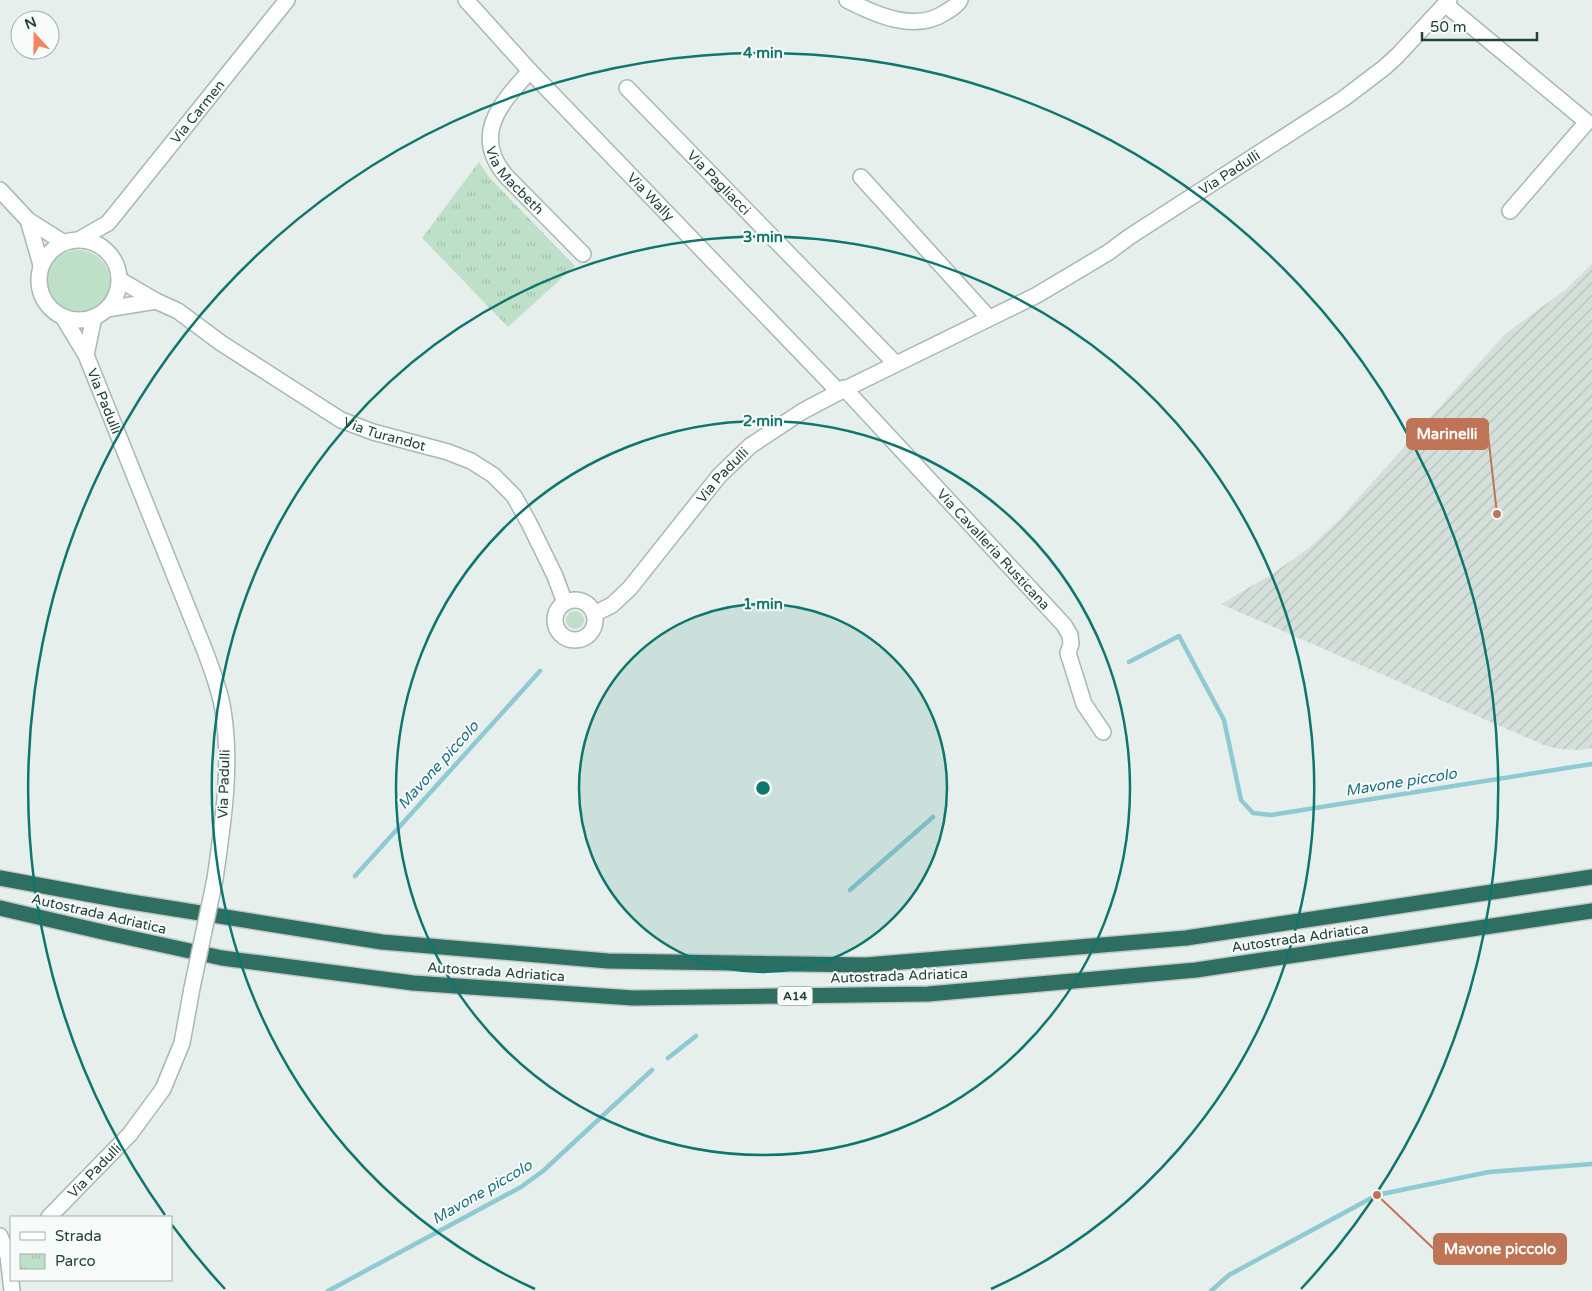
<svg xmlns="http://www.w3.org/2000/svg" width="1592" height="1291" font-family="'Varela Round',sans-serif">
  <defs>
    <pattern id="industrial-furrows" width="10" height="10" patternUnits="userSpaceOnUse" patternTransform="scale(1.25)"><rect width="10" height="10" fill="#d4dfda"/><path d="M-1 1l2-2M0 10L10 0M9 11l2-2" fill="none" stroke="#b6c1bc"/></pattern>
    <pattern id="park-tufts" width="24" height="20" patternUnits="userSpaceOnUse" patternTransform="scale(1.25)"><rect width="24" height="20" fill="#bfe0c8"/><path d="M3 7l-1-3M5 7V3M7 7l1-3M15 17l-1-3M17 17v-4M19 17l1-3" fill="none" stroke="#a4c1ad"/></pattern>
  </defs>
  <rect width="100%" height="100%" fill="#e6efeb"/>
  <path fill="url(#industrial-furrows)" d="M1592,264v484l-12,2 -21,-1 -15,-4 -323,-141 48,-28 40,-28 29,-27 167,-187 60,-44z"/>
  <path fill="#bfe0c8" d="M46 282a32 32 0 1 1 64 0a32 32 0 1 1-64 0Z
    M566 620a9 9 0 1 1 18 0a9 9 0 1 1-18 0Z"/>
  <path fill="url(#park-tufts)" d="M479,162l10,15 86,89 -67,61 -86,-89z"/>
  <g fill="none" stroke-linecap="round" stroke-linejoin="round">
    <path stroke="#8ec9d4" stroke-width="4.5" d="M1129,662l50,-26 45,84 17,80 12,13 18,2 321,-51
      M355,876l185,-205
      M850,890l83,-73
      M668,1058l28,-22
      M328,1291l193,-104 22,-16 109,-101
      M1211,1291l18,-16 148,-80 112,-23 103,-8"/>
    <defs>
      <g id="minor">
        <path id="s1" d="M466,0l64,71 309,321"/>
        <path d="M847,0c29,15 69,33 99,12 5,-3 11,-6 14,-12"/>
        <path d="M1445,4l142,118 -77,89"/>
        <path id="s2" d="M530,71c-29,32 -59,64 -24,105l77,78"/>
        <path id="s3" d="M627,88l268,275"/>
        <path d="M861,177l128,141"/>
        <path d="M0,190l28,30 35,22"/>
        <path d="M28,220l13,45"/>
        <path id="s4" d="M80,239l28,-16 179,-223"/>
        <circle cx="79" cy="280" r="40"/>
        <path id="s5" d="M120,280l36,21 22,10 43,32 120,77 32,12 75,20 23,9 22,14 21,21 15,27 26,53 10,27"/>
        <path d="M107,309l49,-8"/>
        <path id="s6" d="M63,317l23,38 119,296c7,19 15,39 18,59 9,56 0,113 -8,169"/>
        <path d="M86,355l8,-38"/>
        <path id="s7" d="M844,388l220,237 6,10 1,9 -3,9 16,51 19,28"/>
        <circle cx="575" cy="620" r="20"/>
        <path id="s8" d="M594,614l18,-9 18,-17 89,-112 31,-30 53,-35 36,-19 198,-97 72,-43 20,-15 214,-138 42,-32 12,-11 52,-56"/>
        <path id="s9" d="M49,1217l81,-83 33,-45 19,-46 10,-55"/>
        <path d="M0,1236l8,20 4,35"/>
      </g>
      <path id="motorway" d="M0,878l125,23 257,41 226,19 258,4 320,-27 406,-61
        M0,908l103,24 119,26 191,25 220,15 295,-4 268,-24 396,-59"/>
    </defs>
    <use href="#minor" stroke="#a8b8b2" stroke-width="18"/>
    <use href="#motorway" stroke="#c2cac8" stroke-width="18"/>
    <use href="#minor" stroke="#fff" stroke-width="15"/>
    <use href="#motorway" stroke="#2f6f62" stroke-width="15"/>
    <defs>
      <path id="minor-bridge" d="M192,988l23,-109"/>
    </defs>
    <use href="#minor-bridge" stroke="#a8b8b2" stroke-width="18" stroke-linecap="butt"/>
    <use href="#minor-bridge" stroke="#fff" stroke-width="15"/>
  </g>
  <circle cx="763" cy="788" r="184" fill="#0f766e" fill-opacity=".12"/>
  <g fill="none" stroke="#0f766e" stroke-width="2.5">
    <circle cx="763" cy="788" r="184"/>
    <circle cx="763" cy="788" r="367"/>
    <path d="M535 1289A551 551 0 1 1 991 1289"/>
    <path d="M225 1289A735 735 0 0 1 172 1225M165 1215A735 735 0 1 1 1301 1289"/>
  </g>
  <g text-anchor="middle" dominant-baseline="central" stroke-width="4" stroke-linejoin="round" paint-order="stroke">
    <rect fill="#f7fbf9" stroke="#637a73" stroke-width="1" x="777.5" y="986.5" width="35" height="19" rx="4"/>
    <g font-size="12" font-weight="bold" fill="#24423a">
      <text x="795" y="996">A14</text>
    </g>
    <g font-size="14" fill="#24423a" stroke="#f7fbf9">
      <text stroke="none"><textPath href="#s4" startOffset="175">Via Carmen</textPath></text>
      <text stroke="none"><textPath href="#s8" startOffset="784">Via Padulli</textPath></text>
      <text stroke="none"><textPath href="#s2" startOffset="130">Via Macbeth</textPath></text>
      <text stroke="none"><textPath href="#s3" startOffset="132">Via Pagliacci</textPath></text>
      <text stroke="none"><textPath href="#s1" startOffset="270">Via Wally</textPath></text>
      <text stroke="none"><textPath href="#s6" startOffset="94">Via Padulli</textPath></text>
      <text stroke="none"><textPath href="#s5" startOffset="308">Via Turandot</textPath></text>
      <text stroke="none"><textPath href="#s8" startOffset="191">Via Padulli</textPath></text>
      <text stroke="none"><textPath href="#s7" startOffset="220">Via Cavalleria Rusticana</textPath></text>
      <text transform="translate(224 784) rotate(-88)">Via Padulli</text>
      <text transform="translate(99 914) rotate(13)">Autostrada Adriatica</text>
      <text transform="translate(1300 938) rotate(-8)">Autostrada Adriatica</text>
      <text transform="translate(496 972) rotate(4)">Autostrada Adriatica</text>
      <text transform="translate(899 976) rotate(-2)">Autostrada Adriatica</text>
      <text stroke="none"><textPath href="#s9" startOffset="65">Via Padulli</textPath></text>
    </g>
    <g font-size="15" font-style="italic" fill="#1c6f80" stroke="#f7fbf9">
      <text transform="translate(438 765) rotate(-48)">Mavone piccolo</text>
      <text transform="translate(1401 782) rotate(-9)">Mavone piccolo</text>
      <text transform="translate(482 1192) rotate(-30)">Mavone piccolo</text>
    </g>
  </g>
  <circle cx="763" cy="788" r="8" fill="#0f766e" stroke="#f7fbf9" stroke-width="2.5"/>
  <g font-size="15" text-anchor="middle" font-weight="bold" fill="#0f766e" stroke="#f7fbf9" stroke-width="4" stroke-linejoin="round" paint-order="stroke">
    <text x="763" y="58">4 min</text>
    <text x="763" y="242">3 min</text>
    <text x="763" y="426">2 min</text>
    <text x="763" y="609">1 min</text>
  </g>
  <path fill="none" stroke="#c07456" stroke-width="2" d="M1497 514L1488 434M1377 1195L1434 1249"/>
  <g fill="#c07456" stroke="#f7fbf9" stroke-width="2">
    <circle cx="1497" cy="514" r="5"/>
    <circle cx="1377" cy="1195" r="5"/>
  </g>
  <g fill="#c07456" stroke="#c07456" stroke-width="2">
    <rect x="1407" y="419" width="81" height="30" rx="5"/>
    <rect x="1434" y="1234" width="132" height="30" rx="5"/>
  </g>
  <g font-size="15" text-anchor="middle" font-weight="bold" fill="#fff">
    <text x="1447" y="439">Marinelli</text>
    <text x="1500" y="1254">Mavone piccolo</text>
  </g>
  <rect x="10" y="1216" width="162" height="65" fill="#f7fbf9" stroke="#a3b1ad"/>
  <rect x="20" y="1232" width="25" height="8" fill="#ffffff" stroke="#a3b1ad"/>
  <text x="55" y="1241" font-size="15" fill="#24423a">Strada</text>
  <rect x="20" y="1254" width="25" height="15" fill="url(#park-tufts)" stroke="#a3b1ad"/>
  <text x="55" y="1266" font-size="15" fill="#24423a">Parco</text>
  <g transform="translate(35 35) rotate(339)"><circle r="24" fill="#f7fbf9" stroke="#a3b1ad"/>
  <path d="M0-4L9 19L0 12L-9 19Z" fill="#f4845f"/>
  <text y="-8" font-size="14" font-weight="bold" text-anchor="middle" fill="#24423a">N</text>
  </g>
  <path d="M1422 32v8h115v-8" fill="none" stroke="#24423a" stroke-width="2.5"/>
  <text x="1430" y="32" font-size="15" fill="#24423a" stroke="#f7fbf9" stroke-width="4" paint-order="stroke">50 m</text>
</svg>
